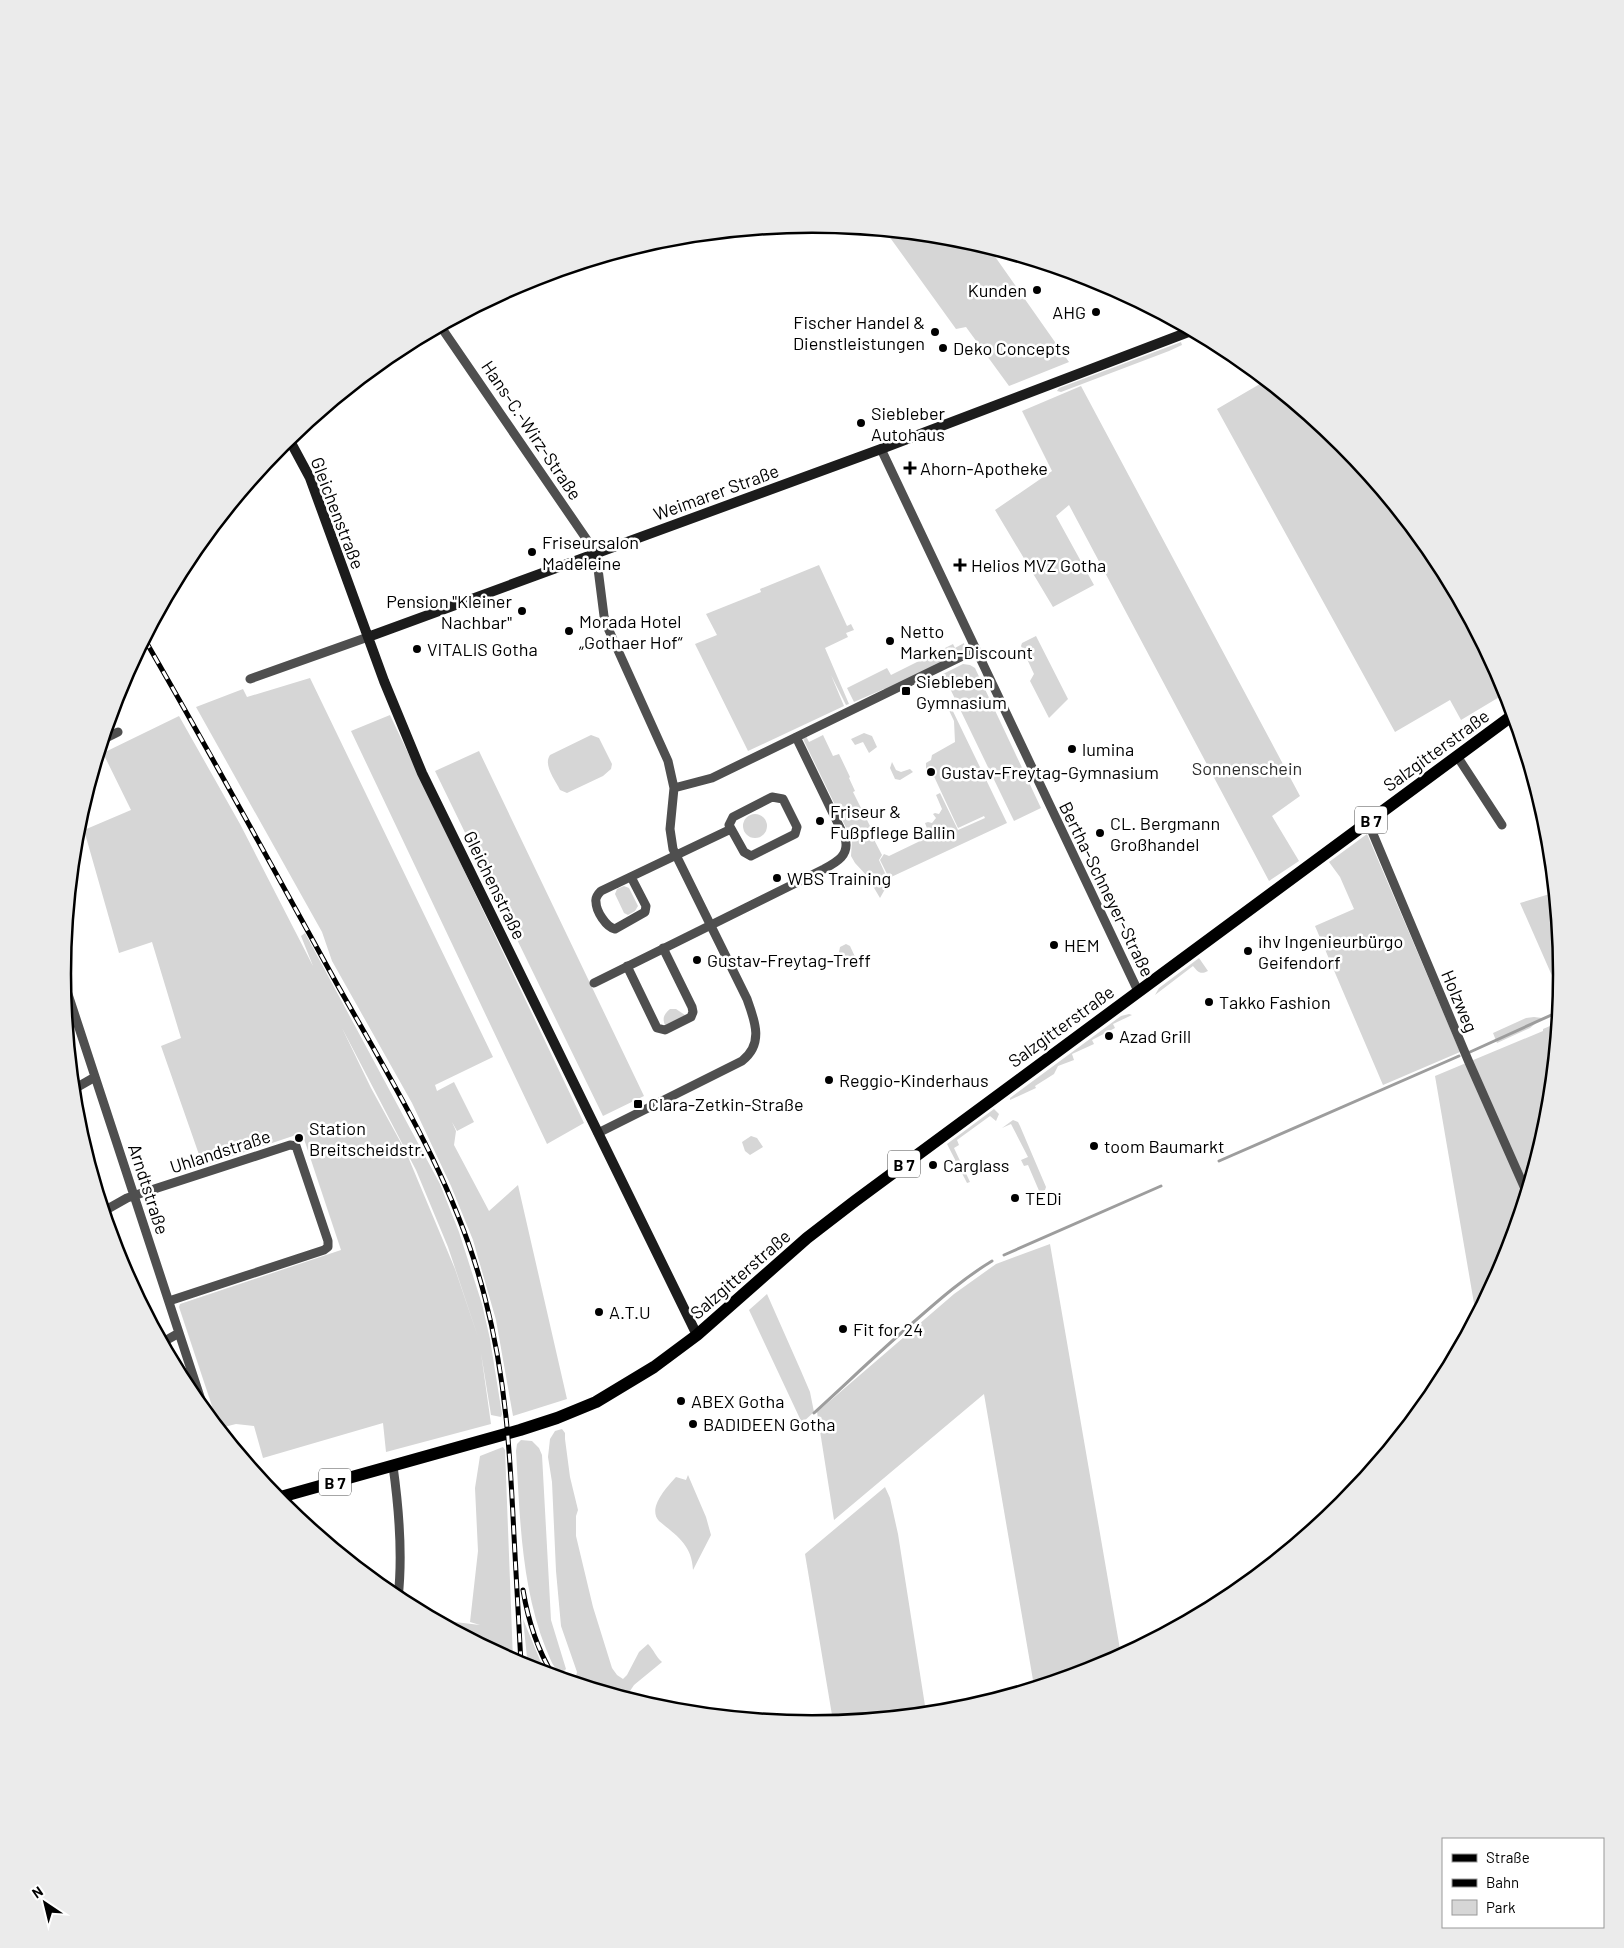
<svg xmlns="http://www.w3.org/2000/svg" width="1624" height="1948" font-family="Barlow,sans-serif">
  <rect width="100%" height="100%" fill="#fff"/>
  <path fill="#d6d6d6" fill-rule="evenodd" d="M886,232l72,7 31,9 80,114 -60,24 -43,-59 -10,2z
    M1181,342l1,3 -13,6 -108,41 -4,-1 2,-3z
    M1265,381l77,63 92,112 72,137 -45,27 -11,-20 -55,32 -178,-323z
    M1081,386l219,410 -28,20 27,45 -30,20 -200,-376 -13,11 38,69 -41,22 -58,-97 57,-39 -30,-60z
    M819,565l28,61 4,-2 3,6 -8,3 2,4 -23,11 24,56 -3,1 -15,-30 13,31 -96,45 -53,-107 22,-9 -11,-21 55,-22 -1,-3z
    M1036,636l32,63 -19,19 -19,-37 4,-7 -13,-28 1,-3z
    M964,643l1,6 -2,3 -78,38 -1,-1 -30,13 -7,-14 40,-20 4,7 62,-31 2,4z
    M963,664l7,1 5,3 66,140 -27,13 -71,-147z
    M310,678l183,379 -58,28 2,6 17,-9 20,40 -17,9 -5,-9 4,9 -2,14 35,66 29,-26 49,214 -54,17 -17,-96 -23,-80 -22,-54 -39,-83 -80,-142 -10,-29 -126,-225 47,-18 4,8z
    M948,701l59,122 -118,55 -9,-18 4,-6 5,2 29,-14 10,-11 -3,-8 3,-1 4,1 4,-5 -3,-4 2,-1 4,1 3,-5 -6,-14 4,-2 18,37 27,-12 -1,-2 -26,12 -27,-58 -5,2v-9l5,-3 1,-5 23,-13 -1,-21 -8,-17z
    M390,715l194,408 -37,21 -196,-413z
    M179,716l61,108 73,142 -12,-30 4,-3 135,251 19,48 23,72 8,35 12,75 -1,3 -10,-2 -10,-62 10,71 -105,28 -3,-29 -120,35 -9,-32 -18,-2 -16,4 -1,-1 -40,-120 1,-3 161,-54 -39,-117 -99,33 -42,-120 20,-8 -29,-96 -33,11 -35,-123 47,-20 -28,-57zM342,1028l74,142 32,77 31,93 -24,-71 -49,-117 -35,-64z
    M864,733l8,3 5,11 -8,6 -6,-11 -8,3 -4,-6z
    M591,735l8,3 13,26 -1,5 -8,7 -36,17 -7,-3c-5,-10 -17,-25 -10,-35z
    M823,735l10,21 6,-2 11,23 -1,1 6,13 -2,1 17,34 -2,2 14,27 -3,5 10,22 -9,16 -13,-22 -12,-13 -4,-7 1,-16 -48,-99 -1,-3 3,-2 3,6z
    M479,751l165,345 -41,20 -168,-345z
    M892,762l4,8 5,2 9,-3 3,3 -13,8 -5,-1 -5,-11z
    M743 826a12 12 0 1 1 24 0a12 12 0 1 1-24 0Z
    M1367,834l93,218 -77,33 -68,-159 39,-17 -14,-32 -11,-15z
    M624,886l5,2 9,18 -3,5 -7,4 -4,-2 -9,-19 2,-5z
    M1553,893l8,81 -1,20 -40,-91z
    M846,944l4,2 7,15 -5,5h-4l-9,-14 1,-5z
    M1199,958l9,13c-8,4 -10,1 -15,-5l-38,29 4,-7z
    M670,1009h6l9,6 -20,10c-3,-7 -1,-11 5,-16z
    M1129,1014l3,1 -19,9 2,4 -23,12 2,4 -22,10 2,6 -16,6 -4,8 -19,12 1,2 -26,12v-2l111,-82z
    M1534,1017l8,1 -12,10 -33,15 -4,-10 33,-15z
    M1557,1023l-3,30 -8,-15 8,16 -7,67 -43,140 -28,54 -41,-239 108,-45v-2z
    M994,1109l5,5 -3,7 -6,-5 -33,24 2,5 -5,3 16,34 -3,1 -20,-39z
    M1013,1120l5,2 2,4 26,61 -1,3 -5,3 -12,-28 -4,1 -3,-6 7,-3 -17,-33 -9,4z
    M751,1136l6,2 6,9 -13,8 -5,-4 -3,-9z
    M1050,1244l71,411 -22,12 -65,19 -50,-292 -150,126 -17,-108 137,-118 42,-30z
    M767,1294l34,77 9,21 4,20 -12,11 -53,-113z
    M562,1429l3,4v6l5,38 8,33 -2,6v20l17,71 19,61 5,7 6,4 4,-4 12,-23 9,-8c6,6 8,13 14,18l-28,23 -8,12 -51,-16 2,-9 -16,-46 -5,-55 -4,-89 -4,-25 2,-18 5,-8z
    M521,1440l11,1 7,7 3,7 9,165 15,49 -3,3c-10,-1 -13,-15 -17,-23 -25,-63 -26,-132 -30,-198l1,-7z
    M503,1447l2,3 8,210 -75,-40 42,5 -10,-3 8,-71 -3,-63 5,-32z
    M688,1475l18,42 5,18 -18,35c-1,-25 -16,-34 -34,-49 -12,-13 8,-34 17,-44l10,3z
    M885,1487l5,11 8,36 28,178 -93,9 -28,-167z
    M523,1619l17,41 7,13 -19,-6z"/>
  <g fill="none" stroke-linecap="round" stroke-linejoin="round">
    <path stroke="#9d9d9d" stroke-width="3" d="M1470,1052l88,-40
      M1219,1161l240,-105
      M1004,1255l157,-69
      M814,1413c34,-31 67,-63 102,-93 24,-21 48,-42 76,-59"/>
    <path stroke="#4f4f4f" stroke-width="9" d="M441,327l155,226 8,63 3,10 61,135 6,27 -4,41 3,20 74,150c8,22 17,45 -5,62l-144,72
      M881,449l257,542
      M250,679l118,-42
      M104,739l14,-7
      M1457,756l45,69
      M674,788l38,-10 263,-128
      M772,797l11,2 14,28 -2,7 -44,22 -7,-4 -15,-27 4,-8z
      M1368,822l100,238 58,131
      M631,877l15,29 -1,6 -30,17c-9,-2 -19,-18 -19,-27 -1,-4 2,-8 5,-11l130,-62
      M627,966l30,62 8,2 26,-13 2,-5 -1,-5 -29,-59
      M63,979l141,430
      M594,983l230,-114c13,-7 26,-14 21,-31l-49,-101
      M74,1089l21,-12
      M104,1211l23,-13 15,-5 148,-48 6,1 32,95v6l-4,3 -155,51
      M163,1342l16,-9
      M393,1466c6,43 10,89 5,132"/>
    <path stroke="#1c1c1c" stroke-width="10" d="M289,439l21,39 74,203 38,92 275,562
      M368,637l513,-188 310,-118"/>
    <path stroke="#000" stroke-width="12" d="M277,1498l243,-68 37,-12 39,-16 58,-35 43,-32 110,-97 48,-37 658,-486"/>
    <defs>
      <path id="rail" d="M145,640c66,114 129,230 193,346 56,99 119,200 147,312 21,81 25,154 29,238 2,42 5,85 7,128
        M523,1590c5,30 14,59 30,85"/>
    </defs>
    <use href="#rail" stroke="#000" stroke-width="5"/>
    <use href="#rail" stroke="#fff" stroke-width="3" stroke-dasharray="9" stroke-linecap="butt"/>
  </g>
  <g fill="#000" stroke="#fff" stroke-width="2">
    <circle cx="1037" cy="290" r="5"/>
    <circle cx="1096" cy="312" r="5"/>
    <circle cx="935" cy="332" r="5"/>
    <circle cx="943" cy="348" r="5"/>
    <circle cx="861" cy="423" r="5"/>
    <path d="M907.5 460.5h5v5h5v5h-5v5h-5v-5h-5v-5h5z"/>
    <circle cx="532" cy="552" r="5"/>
    <path d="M957.5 557.5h5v5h5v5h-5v5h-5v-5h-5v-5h5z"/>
    <circle cx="522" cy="611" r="5"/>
    <circle cx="569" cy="631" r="5"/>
    <circle cx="890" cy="641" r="5"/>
    <circle cx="417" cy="649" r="5"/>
    <rect x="901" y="686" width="10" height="10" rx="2.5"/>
    <circle cx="1072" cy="749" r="5"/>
    <circle cx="931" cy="772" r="5"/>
    <circle cx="820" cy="821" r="5"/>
    <circle cx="1100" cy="833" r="5"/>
    <circle cx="777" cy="878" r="5"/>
    <circle cx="1054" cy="945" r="5"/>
    <circle cx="1248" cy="951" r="5"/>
    <circle cx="697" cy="960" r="5"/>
    <circle cx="1209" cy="1002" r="5"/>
    <circle cx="1109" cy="1036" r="5"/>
    <circle cx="829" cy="1080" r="5"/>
    <rect x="633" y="1099" width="10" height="10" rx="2.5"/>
    <circle cx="299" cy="1138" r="5"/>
    <circle cx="1094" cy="1146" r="5"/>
    <circle cx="933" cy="1165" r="5"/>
    <circle cx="1015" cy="1198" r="5"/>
    <circle cx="599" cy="1312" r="5"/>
    <circle cx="843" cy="1329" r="5"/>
    <circle cx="681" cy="1401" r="5"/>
    <circle cx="693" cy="1424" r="5"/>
  </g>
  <g text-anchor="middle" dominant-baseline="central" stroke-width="5" stroke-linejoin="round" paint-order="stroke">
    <g fill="#fff" stroke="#4c4c4c" stroke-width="1">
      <rect x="1355" y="806.5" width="32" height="27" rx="4"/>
      <rect x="888" y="1150.5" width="32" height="27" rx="4"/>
      <rect x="319" y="1468.5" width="32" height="27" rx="4"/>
    </g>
    <g font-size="16" font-weight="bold" fill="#000">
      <text x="1371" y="820">B 7</text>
      <text x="904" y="1164">B 7</text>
      <text x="335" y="1482">B 7</text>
    </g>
    <g font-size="18" fill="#000" stroke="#fff" text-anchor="start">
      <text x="1027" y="290" text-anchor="end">Kunden</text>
      <text x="1086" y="312" text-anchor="end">AHG</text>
      <text x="925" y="322" text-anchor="end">Fischer Handel &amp;<tspan x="925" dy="21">Dienstleistungen</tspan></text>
      <text x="953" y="348">Deko Concepts</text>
      <text x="871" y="413">Siebleber<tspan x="871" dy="21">Autohaus</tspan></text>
      <text x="920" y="468">Ahorn-Apotheke</text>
      <text x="542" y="542">Friseursalon<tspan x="542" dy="21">Madeleine</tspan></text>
      <text x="971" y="565">Helios MVZ Gotha</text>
      <text x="512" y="601" text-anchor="end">Pension "Kleiner<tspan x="512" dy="21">Nachbar"</tspan></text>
      <text x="579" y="621">Morada Hotel<tspan x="579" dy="21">„Gothaer Hof“</tspan></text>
      <text x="900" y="631">Netto<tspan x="900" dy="21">Marken-Discount</tspan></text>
      <text x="427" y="649">VITALIS Gotha</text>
      <text x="916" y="681">Siebleben<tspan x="916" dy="21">Gymnasium</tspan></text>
      <text x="1082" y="749">lumina</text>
      <text x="941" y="772">Gustav-Freytag-Gymnasium</text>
      <text x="830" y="811">Friseur &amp;<tspan x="830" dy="21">Fußpflege Ballin</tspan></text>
      <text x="1110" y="823">CL. Bergmann<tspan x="1110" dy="21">Großhandel</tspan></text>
      <text x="787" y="878">WBS Training</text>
      <text x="1258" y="941">ihv Ingenieurbürgo<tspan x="1258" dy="21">Geifendorf</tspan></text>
      <text x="1064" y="945">HEM</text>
      <text x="707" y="960">Gustav-Freytag-Treff</text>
      <text x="1219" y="1002">Takko Fashion</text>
      <text x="1119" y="1036">Azad Grill</text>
      <text x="839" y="1080">Reggio-Kinderhaus</text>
      <text x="648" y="1104">Clara-Zetkin-Straße</text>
      <text x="309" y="1128">Station<tspan x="309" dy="21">Breitscheidstr.</tspan></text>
      <text x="1104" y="1146">toom Baumarkt</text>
      <text x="943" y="1165">Carglass</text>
      <text x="1025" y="1198">TEDi</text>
      <text x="609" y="1312">A.T.U</text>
      <text x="853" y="1329">Fit for 24</text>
      <text x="691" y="1401">ABEX Gotha</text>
      <text x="703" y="1424">BADIDEEN Gotha</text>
    </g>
    <g font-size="18" fill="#000" stroke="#fff">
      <text transform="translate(532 430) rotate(56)">Hans-C.-Wirz-Straße</text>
      <text transform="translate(716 492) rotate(-20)">Weimarer Straße</text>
      <text transform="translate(338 513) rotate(69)">Gleichenstraße</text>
      <text transform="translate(1436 750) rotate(-36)">Salzgitterstraße</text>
      <text transform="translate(495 885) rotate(64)">Gleichenstraße</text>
      <text transform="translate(1107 889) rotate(64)">Bertha-Schneyer-Straße</text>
      <text transform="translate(1460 1001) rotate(67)">Holzweg</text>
      <text transform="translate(1061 1026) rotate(-36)">Salzgitterstraße</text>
      <text transform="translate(220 1151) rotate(-18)">Uhlandstraße</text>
      <text transform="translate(149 1189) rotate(72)">Arndtstraße</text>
      <text transform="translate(740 1274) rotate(-41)">Salzgitterstraße</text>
    </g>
    <g font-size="18" fill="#2d2d2d" stroke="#fff">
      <text x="1247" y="768">Sonnenschein</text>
    </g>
  </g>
  <path d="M0 0H1624V1948H0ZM71 974a741 741 0 1 1 1482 0a741 741 0 1 1-1482 0Z" fill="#ebebeb" fill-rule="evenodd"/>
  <path fill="none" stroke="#000" stroke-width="2.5" d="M71 974a741 741 0 1 1 1482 0a741 741 0 1 1-1482 0Z"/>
  <rect x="1442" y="1838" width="162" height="90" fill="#ffffff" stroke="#999999"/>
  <rect x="1452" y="1854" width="25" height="8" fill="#000000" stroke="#999999"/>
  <text x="1486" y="1863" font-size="15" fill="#000000">Straße</text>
  <rect x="1452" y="1879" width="25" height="8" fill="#000000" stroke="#999999"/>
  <text x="1486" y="1888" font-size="15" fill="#000000">Bahn</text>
  <rect x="1452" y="1900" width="25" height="15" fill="#d6d6d6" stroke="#999999"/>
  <text x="1486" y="1913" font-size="15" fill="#000000">Park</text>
  <g transform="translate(45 1903) rotate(325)" stroke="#ffffff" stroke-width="4" paint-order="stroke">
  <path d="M0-4L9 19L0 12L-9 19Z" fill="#000000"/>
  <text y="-8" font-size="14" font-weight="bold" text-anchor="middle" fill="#000000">N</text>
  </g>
</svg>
